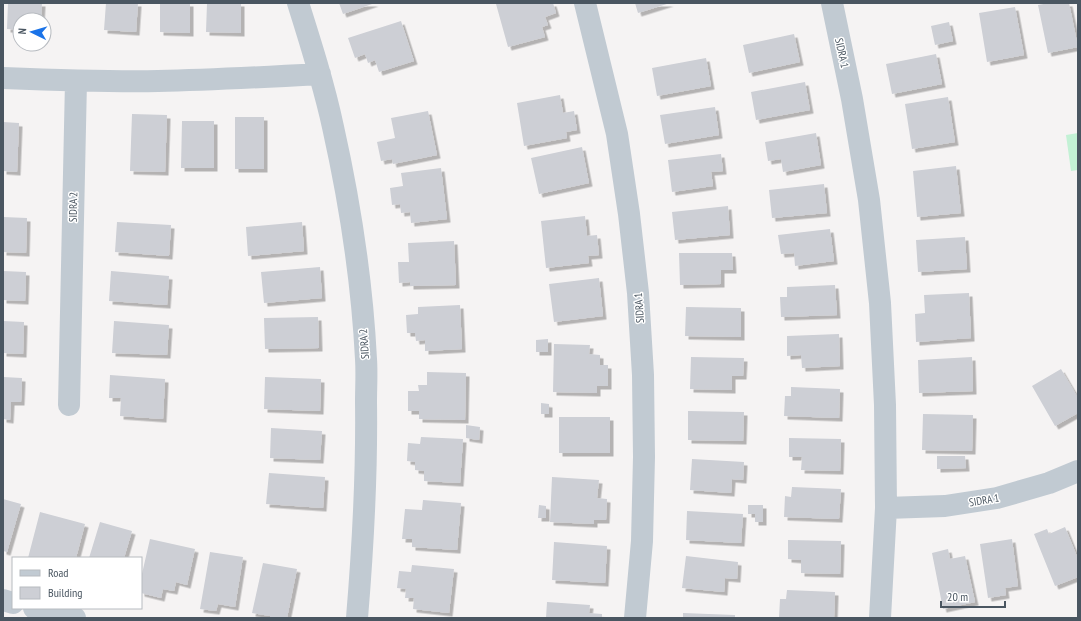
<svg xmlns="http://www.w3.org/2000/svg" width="1081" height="621" font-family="'PT Sans Narrow',sans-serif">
  <defs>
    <filter id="shadow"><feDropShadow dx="3.5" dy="3.5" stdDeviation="0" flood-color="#0004"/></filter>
  </defs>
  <rect width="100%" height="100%" fill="#f5f3f3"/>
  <path fill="#c3f1d5" d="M1078,133v37l-7,1 -5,-36z"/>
  <path fill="#cdcfd5" filter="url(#shadow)" d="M8,3h34l-1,17h-21v10l-13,-1z
    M106,3h32l-2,29 -32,-2z
    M160,3h30v30l-30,-1z
    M207,3h34v30l-35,-1z
    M339,3h36l-32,11z
    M500,3h53l3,10 -11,4 3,8 -6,2 3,10 -37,10 -12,-43z
    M635,3h35l-32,10z
    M1049,3h20l9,44 -30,6 -10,-48z
    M1015,7l9,48 -37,7 -8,-49z
    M401,21l13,40 -35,11 -4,-12 -7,3 -3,-9 -10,4 -7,-20z
    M949,22l4,19 -18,4 -4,-19z
    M794,34l6,28 -51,11 -6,-28z
    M936,54l6,30 -50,10 -6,-30z
    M706,58l5,28 -54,10 -5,-28z
    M805,82l5,28 -54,10 -5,-28z
    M560,95l3,18 11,-2 3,19 -11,2 1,6 -43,8 -7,-43z
    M948,97l7,45 -43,7 -7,-45z
    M715,107l4,28 -54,9 -5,-29z
    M428,111l9,44 -44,9 -1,-5 -11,2 -4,-19 18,-4 -4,-20z
    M132,114l35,1 -2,57 -35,-1z
    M235,117h29v52h-29z
    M182,121h32v47h-33z
    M3,122l16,1 -2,49 -14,-1z
    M816,133l5,32 -38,7 -2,-13 -13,2 -3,-19z
    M582,147l7,36 -50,11 -8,-36z
    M721,154l2,17 -12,1 2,14 -41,6 -4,-32z
    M956,166l5,47 -44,4 -4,-46z
    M441,168l6,51 -36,4 -1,-11 -9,1 -1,-9 -8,1 -2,-17 13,-2 -2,-13z
    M824,184l3,29 -55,5 -3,-28z
    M728,206l2,29 -55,5 -3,-28z
    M585,216l2,20 10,-1 2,20 -11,1 1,7 -43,5 -5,-47z
    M3,217l24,1 -1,35 -23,-1z
    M117,222l54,3 -2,31 -54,-4z
    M302,222l2,29 -56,5 -2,-29z
    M830,229l4,32 -39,5 -1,-13 -13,1 -3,-19z
    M965,237l2,32 -49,3 -2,-32z
    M454,241l2,44 -46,1v-4l-11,1 -1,-21h11l-1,-19z
    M679,253h53l1,17h-12v14l-41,1z
    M320,267l2,31 -58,5 -3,-31z
    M3,271l23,1 -1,29 -22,-1z
    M111,271l58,5 -2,29 -58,-4z
    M599,278l4,38 -49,6 -5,-38z
    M835,285l2,30 -56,2 -1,-20h7v-10z
    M969,293l2,45 -55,4 -1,-28 10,-1 -1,-18z
    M460,305l2,44 -37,2v-11l-9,1 -1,-8h-8l-1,-18 12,-1v-7z
    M686,307l55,1v29l-56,-1z
    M318,317l1,31 -54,1 -1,-31z
    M3,321l21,1 -1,32 -20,-1z
    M114,321l55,4 -2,30 -55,-2z
    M839,334l1,32 -38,2 -1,-13 -14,1v-20z
    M548,339v13h-12v-12z
    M554,344l36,1 -1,9 11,1v10h8v21h-11v7l-44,-1z
    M691,357l53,1 -1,18h-11v14l-42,-1z
    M972,357l1,34 -54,2 -1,-33z
    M1061,369l17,29v15l-23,13 -23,-40z
    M427,372l39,1 -1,47 -46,-1v-8h-11v-20h11l-1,-6h9z
    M110,375l55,4 -2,40 -43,-3 1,-18h-12z
    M3,377l19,1 -1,24h-10l-1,18 -7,-1z
    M265,377l56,2 -1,32 -56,-2z
    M791,387l49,2 -1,29 -55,-2 1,-20h6z
    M541,403l8,1v10h-8z
    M688,411l56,1 -1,29 -55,-1z
    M923,414l50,1 -1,36 -50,-1z
    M559,417h51v36h-51z
    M466,425l14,2 -1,13 -13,-2z
    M271,428l51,3 -2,29 -50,-2z
    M421,437l42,2 -3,44 -36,-2v-10l-9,-1v-8l-8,-1 1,-18 12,1z
    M789,438l52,1 -1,32 -39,-1 1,-13h-13z
    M937,456h28l1,12 -29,1z
    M692,459l52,3 -1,18 -11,-1 -1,14 -41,-3z
    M269,473l56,4 -2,31 -57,-4z
    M552,477l47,3 -2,18 10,1 -1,21h-12v4l-44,-2z
    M792,487l49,2 -2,30 -55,-2 1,-21 6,1z
    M3,499l18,5 -14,48 -4,-1z
    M423,500l38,3 -4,47 -45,-3v-8h-10l3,-30 17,1z
    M539,505l7,1v12h-8z
    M748,505h15v17h-8v-8h-7z
    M687,511l56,3 -2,29 -55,-3z
    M40,512l45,12 -9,34 -11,-1 -1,1h-36z
    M100,522l32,9 -8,27h-35z
    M1065,527l13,32v18l-23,9 -21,-52 13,-5 2,5z
    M150,539l45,10 -8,36 -11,-3 -2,9 -11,-2 -2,9 -20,-5v-15z
    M1012,539l6,47 -13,2 1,7 -18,3 -8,-54z
    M788,540l53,1 -1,33 -39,-1v-13l-13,-1z
    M554,542l53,4 -2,37 -53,-3z
    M948,549l2,10 15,-3 10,46 -32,7 -11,-56z
    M210,552l33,5 -8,50 -17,-3 -2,7 -16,-2z
    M686,556l52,6 -1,17 -12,-1 -1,14 -42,-4z
    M263,563l34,6 -10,49h-17v-2l-18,-3z
    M412,565l42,4 -5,44 -36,-4 1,-11h-9l1,-9 -9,-1 2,-17 12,1z
    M787,590l48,2 -1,26h-55l1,-19h6z
    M547,602l43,3 -1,8 13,1v4h-56z
    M683,613l52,2v3h-52z"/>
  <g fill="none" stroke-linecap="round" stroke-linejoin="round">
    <path stroke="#c1cad2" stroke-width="22" d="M298,3c13,41 26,82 35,124 17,76 29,154 33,232 1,14 0,29 0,43 1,72 -3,144 -9,216
      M585,3l32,131 12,80 9,79 5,82 1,82 -2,84 -7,77
      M832,3l20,96 17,101 11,103 5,102 1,103 -6,110
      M3,78c52,2 104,4 155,3 54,-1 108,-4 162,-7
      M69,405l7,-324
      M886,508l59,-2 52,-8 52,-15 29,-12
      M3,600l10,3
      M34,608l41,10"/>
  </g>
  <g text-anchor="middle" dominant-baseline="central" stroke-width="3" stroke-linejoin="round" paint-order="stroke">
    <g font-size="11" fill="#4a5661" stroke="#fff">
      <text transform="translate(842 53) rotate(78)">SIDRA 1</text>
      <text transform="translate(73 207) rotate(-89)">SIDRA 2</text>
      <text transform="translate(639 308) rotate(-94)">SIDRA 1</text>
      <text transform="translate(364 344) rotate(-94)">SIDRA 2</text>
      <text transform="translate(984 500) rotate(-10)">SIDRA 1</text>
    </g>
  </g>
  <rect width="1081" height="621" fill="none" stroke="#4a5661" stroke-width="8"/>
  <rect x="12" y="557" width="130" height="52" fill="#ffffff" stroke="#b7bbc0"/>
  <rect x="20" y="570" width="20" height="6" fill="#c1cad2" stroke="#b7bbc0"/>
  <text x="48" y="577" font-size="12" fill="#4a5661">Road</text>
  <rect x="20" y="587" width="20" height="12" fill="#cdcfd5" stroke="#b7bbc0"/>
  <text x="48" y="597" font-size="12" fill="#4a5661">Building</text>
  <g transform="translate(32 32) rotate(275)"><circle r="19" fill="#ffffff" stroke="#b7bbc0"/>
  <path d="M0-3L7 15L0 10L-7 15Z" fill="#1a73e8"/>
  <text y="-6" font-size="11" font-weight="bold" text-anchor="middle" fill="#4a5661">N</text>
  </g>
  <path d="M941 601v6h64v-6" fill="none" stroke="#4a5661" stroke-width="2"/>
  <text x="947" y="601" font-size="12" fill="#4a5661" stroke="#ffffff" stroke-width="3" paint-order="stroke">20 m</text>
</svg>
